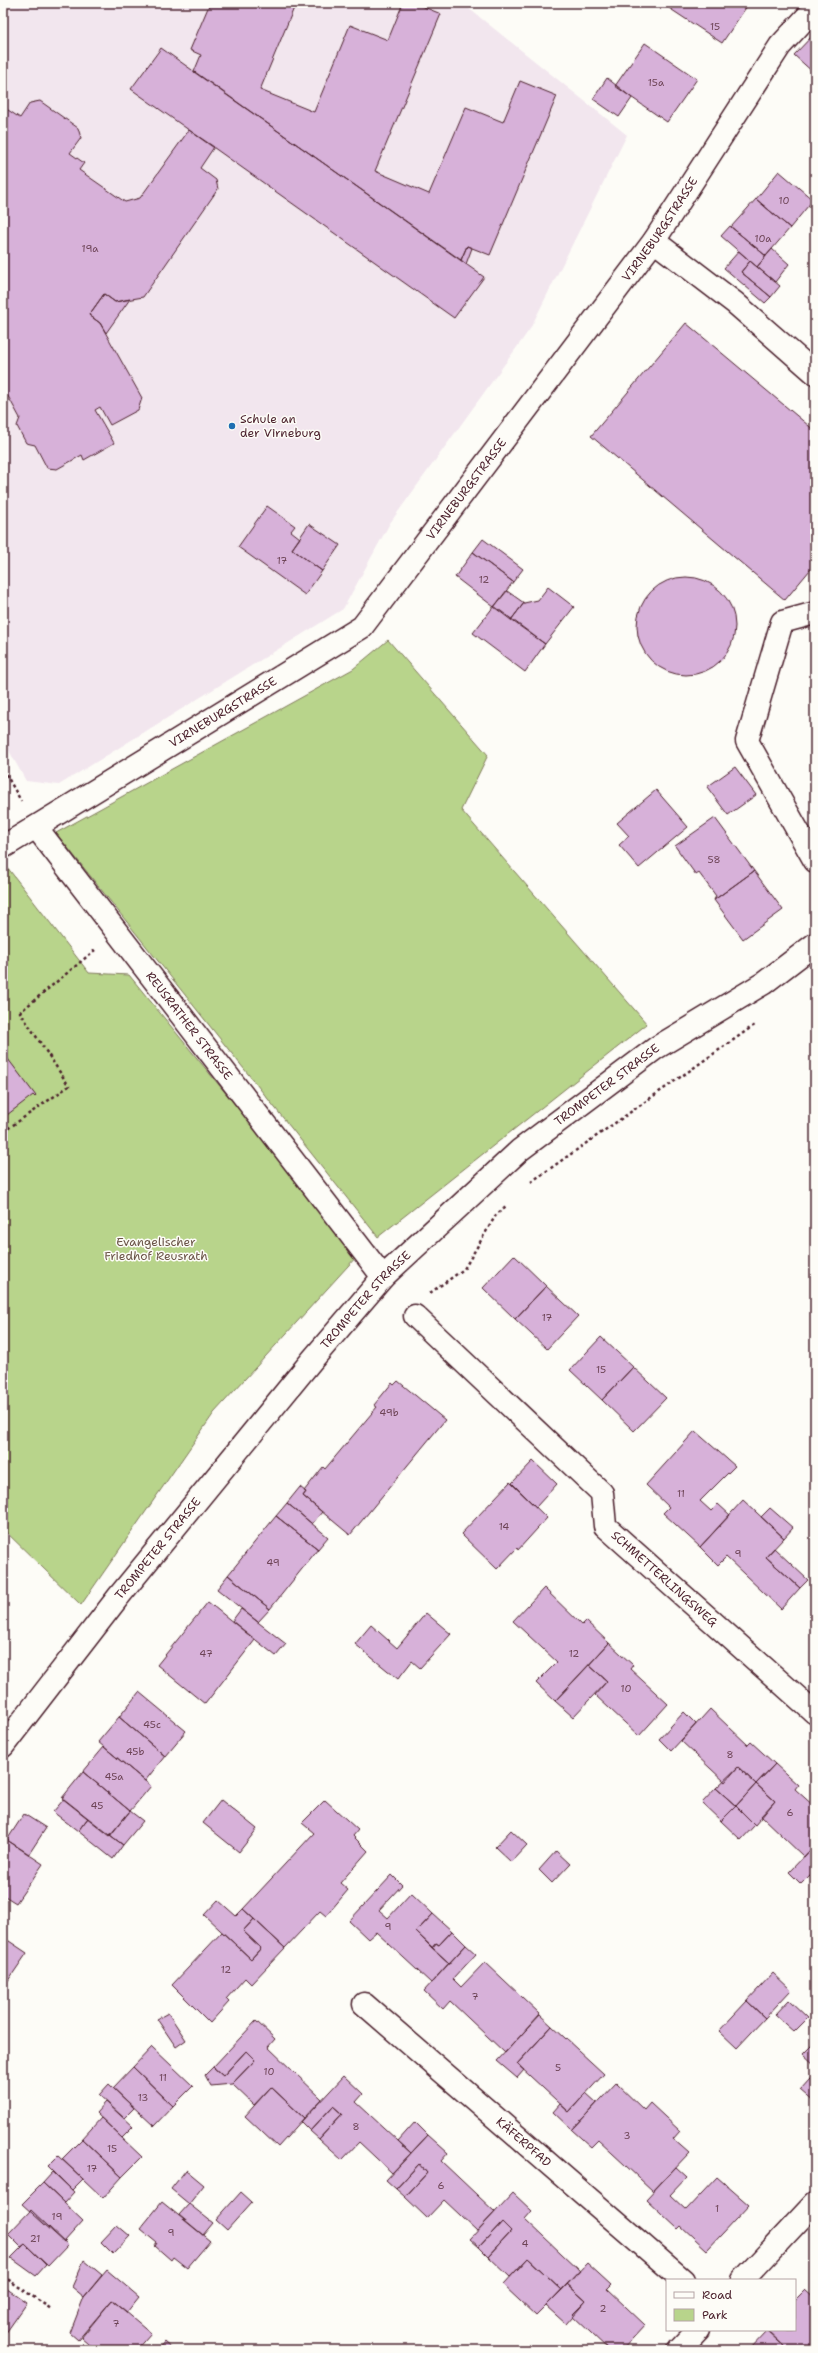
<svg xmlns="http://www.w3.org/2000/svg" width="818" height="2353" font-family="'Shantell Sans',sans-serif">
  <rect width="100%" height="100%" fill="#fdfcf7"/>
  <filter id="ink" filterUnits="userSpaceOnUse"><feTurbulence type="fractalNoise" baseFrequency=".025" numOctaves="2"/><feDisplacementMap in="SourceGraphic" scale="8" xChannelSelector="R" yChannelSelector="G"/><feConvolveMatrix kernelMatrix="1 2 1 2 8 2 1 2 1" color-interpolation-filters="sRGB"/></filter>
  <g filter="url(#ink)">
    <path fill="#f2e6ee" d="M3,3h459l165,132 -97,194 -140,194 -47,86 -284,176 -33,-4 -23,-41z"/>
    <path fill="#b8d48b" stroke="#817a5b" d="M388,640l100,115 -27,55 186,214 -269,213 -322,-404 297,-164z
      M7,867l82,106 40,2 229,280 -144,158 -133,192 -78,-76v-659z"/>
    <path fill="#d7b1d9" stroke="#4a1f2b" d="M210,3h86l-36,87 54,22 36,-87 38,15 15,-37h11l27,11 -66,157 54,23 37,-87 37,15 17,-41 37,15 -67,159 -23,-9 -6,14 -267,-188 7,-17 -11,-5z
      M672,3h69l6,3 -25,37 -53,-35z
      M815,33v41l-21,-19z
      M645,43l52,36 -30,43 -52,-36z
      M161,48l323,229 -30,41 -323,-229z
      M607,78l25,20 -13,19 -26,-18z
      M40,101l38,27 3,10 -11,15 14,10 -5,7 46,32 15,-4 49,-68 25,17 -14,21 16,12 2,9 -75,108 -28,5 -11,-8 -15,21 11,8 42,75 -4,12 -28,15 -10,-18 -5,3 19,33 -30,17 -2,-5 -25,14 -10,-1 -12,-23 -9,-2 -9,-17 3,-8 -17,-31v-276l2,-3 15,10 10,-15z
      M779,171l34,29 -23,28 -34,-29z
      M756,199l34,29 -24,28 -35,-29z
      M730,226l36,30 -9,11 -36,-31z
      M467,246l5,2 -6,16 -5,-4z
      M772,249l17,15 -14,18 -18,-15z
      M739,251l11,10 -9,11 30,25 -6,6 -41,-35z
      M750,261l30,25 -9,11 -30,-25z
      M104,294l11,8 15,-3 -24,34 -6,-10 -11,-8z
      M686,323l129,108v133l-30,36 -194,-164z
      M267,506l28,20 -4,5 9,7 -8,11 30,22 -17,24 -67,-48z
      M309,524l31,21 -18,26 -30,-22z
      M483,539l40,30 -10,13 -40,-30z
      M473,552l40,30 -19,25 -39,-30z
      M637 626a49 49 0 1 1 98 0a49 49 0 1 1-98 0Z
      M548,587l26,20 -29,37 -34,-24 13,-17 14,-3z
      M507,591l17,12 -13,17 -17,-13z
      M494,606l51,38 -20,28 -52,-39z
      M735,767l21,28 -28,20 -21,-28z
      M656,790l32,37 -49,41 -20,-23 10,-9 -12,-13z
      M715,818l39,53 -40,29 2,-4 -17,-23 -3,2 -21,-29z
      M754,871l29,39 -40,29 -29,-39z
      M8,1059l28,37 -1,1 -2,-2 -30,23v-53z
      M514,1255l32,31 -31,33 -32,-31z
      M546,1286l32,30 -31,33 -32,-30z
      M601,1337l32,30 -31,33 -32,-30z
      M633,1367l33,31 -32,33 -32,-31z
      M398,1381l47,39 -95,115 -47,-39 3,-4 -2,-1 19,-24 2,2 52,-62 -3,-2 18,-22 2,2z
      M695,1431l40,35 -35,35 11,10 7,-7 12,11 -30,32 -37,-34 6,-6 -23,-22z
      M533,1461l24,23 -21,23 -24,-24z
      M510,1482l37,36 -29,32 -1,-2 -20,21 -36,-35z
      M300,1487l6,5 -3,4 19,16 -10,12 -25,-21z
      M743,1500l41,38 -18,19 34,31 -19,21 -55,-52 -8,8 -18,-18z
      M287,1503l41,34 -10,12 -42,-33z
      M770,1508l23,20 -9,10 -23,-21z
      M276,1516l42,33 -48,60 -42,-34z
      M774,1548l34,32 -8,8 -34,-31z
      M228,1575l42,34 -12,13 -41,-33z
      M544,1588l38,37 4,-4 23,22 -54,58 -19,-18 21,-21 -44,-41z
      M208,1602l47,38 -50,64 -48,-39z
      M241,1609l45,35 -10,12 -44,-35z
      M426,1613l25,21 -31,34 -8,-7 -14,18 -43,-35 16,-19 26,23z
      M609,1643l24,22 -3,4 38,35 -29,32 -44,-41 12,-14 -18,-16z
      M589,1665l18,16 -34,36 -18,-16z
      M139,1692l47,39 -21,25 -46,-39z
      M710,1709l38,36 3,-3 24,22 -19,20 -18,-17 -13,15 -44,-41z
      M684,1712l12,12 -25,27 -12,-12z
      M119,1717l46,39 -20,25 -47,-39z
      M104,1747l47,39 -21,25 -47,-39z
      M775,1764l23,21 -3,4 20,18v38l-11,12 -43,-41 14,-15 -19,-17z
      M738,1767l18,17 -20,22 -20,-18z
      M83,1772l47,39 -20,25 -48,-38z
      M756,1784l19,17 -20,24 -19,-19z
      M716,1788l20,18 -15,15 -19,-18z
      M64,1799l24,19 -10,13 -25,-19z
      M221,1800l36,29 -18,23 -36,-29z
      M325,1800l33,30 -5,6 15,15 -28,32 8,7 -22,26 -6,-5 -35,37 -42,-39 71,-76 -12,-10z
      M736,1806l19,19 -14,15 -20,-19z
      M130,1811l13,10 -20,24 -13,-10z
      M24,1814l22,14 -17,26 -22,-14z
      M88,1818l35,27 -10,14 -35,-28z
      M511,1830l16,15 -16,17 -16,-15z
      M7,1840l36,24 -27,39 -13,-8v-49z
      M815,1845v25l-14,14 -12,-12z
      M556,1851l14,13 -18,19 -13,-13z
      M815,1870v10l-5,-5z
      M392,1875l10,10 -23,25 9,8 23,-25 22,21 -17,18 33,31 -18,20 -55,-51 -8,7 -19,-18z
      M218,1900l18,16 7,-7 11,10 -11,12 18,17 -10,11 -47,-44z
      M433,1914l19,17 -13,14 -3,-2 -4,5 -16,-16z
      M254,1919l31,29 -34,36 -6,-6 -19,21 3,3 -19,21 -38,-38 50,-53 29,27 10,-11 -18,-17z
      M452,1931l14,14 -17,18 -17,-15 4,-5 3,2z
      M3,1937l24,16 -24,35z
      M466,1945l10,9 -23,25 8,8 24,-25 55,52 -35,39 -55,-52 -7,8 -19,-18z
      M773,1973l18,17 -26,28 -18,-17z
      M789,2000l19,18 -14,14 -19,-17z
      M747,2001l18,17 -28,30 -18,-17z
      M168,2013l18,27 -10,7 -19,-28z
      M540,2015l12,11 -35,38 7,6 -7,8 -20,-17z
      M256,2021l19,18 -7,8 54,52 -18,19 -33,-31 -17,18 -22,-21 23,-24 -9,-9 -23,25 -10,-9z
      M552,2026l52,48 -35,38 -52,-48z
      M814,2043l1,1v21l-12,-11z
      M152,2047l41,39 -20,20 -40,-39z
      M246,2051l9,9 -23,24 -21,2 -6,-11 8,-8 10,9z
      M133,2067l40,39 -19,20 -41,-38z
      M815,2073v11l-5,-5z
      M344,2076l19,18 -7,8 55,51 -19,20 -33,-31 -17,18 -23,-21 23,-25 -9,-8 -23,25 -9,-9z
      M810,2079l5,5v19l-15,-13z
      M616,2083l28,27 6,-7 30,28 -7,8 16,14 -36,38 -55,-51 -7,7 -19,-17z
      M109,2084l25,24 -10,10 -25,-23z
      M271,2087l33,31 -26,29 -33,-31z
      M586,2093l11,10 -25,27 -19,-18 7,-8 9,8z
      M106,2102l27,25 -11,11 -26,-25z
      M333,2106l9,8 -23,25 -9,-8z
      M101,2118l41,39 -20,20 -40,-38z
      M415,2122l13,13 -17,18 -13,-12z
      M428,2135l20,18 -7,8 54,51 -18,19 -33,-31 -17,18 -22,-21 22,-24 -8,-9 -23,25 -10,-9z
      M82,2139l40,38 -19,21 -41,-39z
      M58,2156l25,23 -11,11 -24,-24z
      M419,2164l8,9 -22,24 -9,-8z
      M676,2167l11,10 -17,18 16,15 31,-33 32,28 -42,45 -26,-24 -3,3 -32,-30z
      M186,2170l18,15 -15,19 -18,-15z
      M53,2172l21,20 -10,11 -21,-20z
      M43,2183l40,38 -19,21 -42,-38z
      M241,2192l11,10 -25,28 -11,-10z
      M513,2193l19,18 -7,8 55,52 -18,19 -34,-32 -18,19 -22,-21 23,-25 -9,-9 -23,25 -9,-8z
      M162,2202l48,39 -23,27 -14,-11 -2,3 -16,-14 2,-3 -17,-14z
      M189,2204l24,19 -10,12 -24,-20z
      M31,2210l37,35 -20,21 -23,-22 -4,3 -13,-13z
      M502,2222l9,9 -23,25 -9,-9z
      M117,2225l13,11 -17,18 -12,-12z
      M25,2244l21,21 -10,11 -25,-18z
      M528,2258l34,32 -26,26 -33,-31z
      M84,2260l18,15 -18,22 -12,-10z
      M587,2263l24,22 -4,4 38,36 -23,25h-13l-37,-35 14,-14 -19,-17z
      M107,2270l32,27 -12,15 -15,-12 -34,40 -8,-7 14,-36z
      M567,2284l19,17 -20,23 -20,-18z
      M3,2286l24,17 -24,34z
      M805,2290l10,9v51h-27l-21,-20h28v-30z
      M112,2300l39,33 -15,17h-41l-14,-12z
      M767,2331l21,19h-39z
      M164,2342l9,8h-16z"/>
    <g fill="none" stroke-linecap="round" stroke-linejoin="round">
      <defs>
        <g id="minor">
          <path d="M654,241l81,62 80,70"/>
          <path d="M815,613l-33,9 -35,119 68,120"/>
          <path id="s1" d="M36,827l347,450"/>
          <path id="s2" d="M3,847l359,-220 292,-386 126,-195 35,-38"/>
          <path id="s3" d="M415,1316l187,177 3,33 210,187"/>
          <path id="s4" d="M364,2004l319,276"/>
          <path d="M743,2280l72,-77"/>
          <path d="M679,2350l19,-20"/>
        </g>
        <g id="major">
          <path id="s5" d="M3,1746l116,-150 193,-236 71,-83 137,-127 136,-102 108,-65 51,-39"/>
        </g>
      </defs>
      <use href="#minor" stroke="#4a1f2b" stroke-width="25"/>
      <use href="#major" stroke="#4a1f2b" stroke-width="25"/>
      <path stroke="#4a1f2b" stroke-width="2.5" stroke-dasharray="3 3" stroke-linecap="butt" d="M3,769l18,32
        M3,1132l66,-46 -49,-74 75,-62
        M531,1182l225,-158
        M430,1293l34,-24 32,-54 11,-10
        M3,2276l48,33"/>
      <use href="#minor" stroke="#fdfcf7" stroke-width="22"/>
      <use href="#major" stroke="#fdfcf7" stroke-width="22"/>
    </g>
  </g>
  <circle fill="#1f6fb2" stroke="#fdfcf7" stroke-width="1.5" cx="232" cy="426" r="4"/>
  <g text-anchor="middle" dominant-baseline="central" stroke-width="3" stroke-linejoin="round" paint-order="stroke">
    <g font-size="10" fill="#6d4456">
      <text x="715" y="26">15</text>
      <text x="656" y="82">15a</text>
      <text x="784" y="200">10</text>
      <text x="763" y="238">10a</text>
      <text x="90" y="248">19a</text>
      <text x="282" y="560">17</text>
      <text x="484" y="579">12</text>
      <text x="714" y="859">58</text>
      <text x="547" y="1317">17</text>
      <text x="601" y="1369">15</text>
      <text x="389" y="1412">49b</text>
      <text x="681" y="1493">11</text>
      <text x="504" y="1526">14</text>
      <text x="738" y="1553">9</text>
      <text x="273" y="1562">49</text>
      <text x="206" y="1653">47</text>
      <text x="574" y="1653">12</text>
      <text x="626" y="1688">10</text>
      <text x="152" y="1724">45c</text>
      <text x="135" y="1751">45b</text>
      <text x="730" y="1754">8</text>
      <text x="114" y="1776">45a</text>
      <text x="97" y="1805">45</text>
      <text x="790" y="1812">6</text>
      <text x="388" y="1926">9</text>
      <text x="226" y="1969">12</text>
      <text x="475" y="1996">7</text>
      <text x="558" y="2067">5</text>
      <text x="269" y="2071">10</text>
      <text x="163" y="2077">11</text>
      <text x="143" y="2097">13</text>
      <text x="356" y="2126">8</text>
      <text x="627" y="2135">3</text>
      <text x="112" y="2148">15</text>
      <text x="92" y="2168">17</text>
      <text x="441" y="2185">6</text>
      <text x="717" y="2208">1</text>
      <text x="57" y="2216">19</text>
      <text x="171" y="2232">9</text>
      <text x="35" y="2238">21</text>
      <text x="525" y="2243">4</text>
      <text x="603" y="2308">2</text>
      <text x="116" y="2323">7</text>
    </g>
    <g font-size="12" fill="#4a1f2b" stroke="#fdfcf7">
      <text stroke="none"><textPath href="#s2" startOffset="918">VIRNEBURGSTRASSE</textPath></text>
      <text stroke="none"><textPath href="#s2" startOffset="594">VIRNEBURGSTRASSE</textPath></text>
      <text stroke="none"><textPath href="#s2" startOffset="258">VIRNEBURGSTRASSE</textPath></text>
      <text stroke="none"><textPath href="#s1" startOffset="251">REUSRATHER STRASSE</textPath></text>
      <text stroke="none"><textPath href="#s5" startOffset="899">TROMPETER STRASSE</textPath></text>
      <text stroke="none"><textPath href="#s5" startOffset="575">TROMPETER STRASSE</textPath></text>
      <text stroke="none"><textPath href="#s5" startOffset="251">TROMPETER STRASSE</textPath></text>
      <text stroke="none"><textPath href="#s3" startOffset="370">SCHMETTERLINGSWEG</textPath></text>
      <text stroke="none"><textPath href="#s4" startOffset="211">KÄFERPFAD</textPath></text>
    </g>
    <g font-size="12" fill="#4a1f2b" stroke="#fdfcf7" text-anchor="start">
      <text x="240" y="419">Schule an<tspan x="240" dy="14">der Virneburg</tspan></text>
    </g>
    <g font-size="12" fill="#6b5548" stroke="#fdfcf7">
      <text x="156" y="1242">Evangelischer<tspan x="156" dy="14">Friedhof Reusrath</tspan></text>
    </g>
  </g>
  <rect width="818" height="2353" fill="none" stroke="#fdfcf7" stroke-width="16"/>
  <rect x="8" y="8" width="802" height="2337" fill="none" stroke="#4a1f2b" stroke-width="1.5" filter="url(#ink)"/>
  <rect x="666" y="2279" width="130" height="52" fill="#fdfcf7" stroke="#b5a4a5"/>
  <rect x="674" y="2292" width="20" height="6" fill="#fdfcf7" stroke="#b5a4a5"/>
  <text x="702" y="2299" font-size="12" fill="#4a1f2b">Road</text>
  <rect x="674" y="2309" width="20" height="12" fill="#b8d48b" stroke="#b5a4a5"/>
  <text x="702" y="2319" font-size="12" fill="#4a1f2b">Park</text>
</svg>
